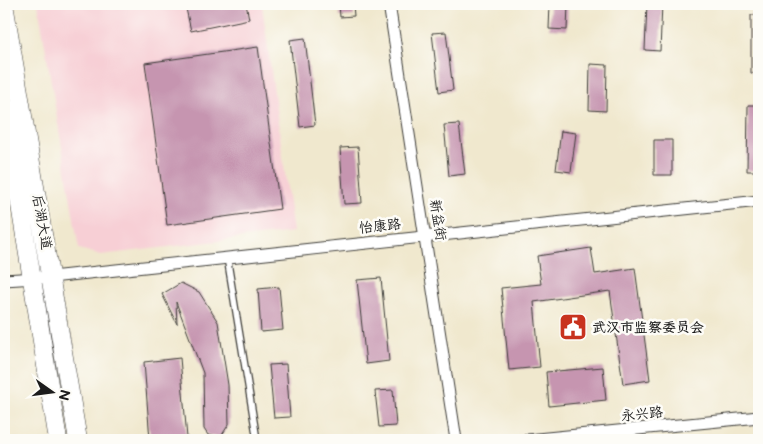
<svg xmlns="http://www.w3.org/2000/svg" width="763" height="444" font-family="'Balsamiq Sans','LXGW WenKai TC',sans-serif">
  <rect width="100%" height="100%" fill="#fdfcf7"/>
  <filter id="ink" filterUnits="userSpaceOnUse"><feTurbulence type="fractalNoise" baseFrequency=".02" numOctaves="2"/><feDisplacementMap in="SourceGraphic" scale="10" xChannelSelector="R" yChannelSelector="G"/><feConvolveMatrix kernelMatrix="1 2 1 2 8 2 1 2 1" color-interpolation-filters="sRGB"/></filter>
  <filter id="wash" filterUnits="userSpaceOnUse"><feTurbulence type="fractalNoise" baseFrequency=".0096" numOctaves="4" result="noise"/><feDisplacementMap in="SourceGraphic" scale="20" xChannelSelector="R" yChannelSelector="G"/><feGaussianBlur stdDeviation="1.12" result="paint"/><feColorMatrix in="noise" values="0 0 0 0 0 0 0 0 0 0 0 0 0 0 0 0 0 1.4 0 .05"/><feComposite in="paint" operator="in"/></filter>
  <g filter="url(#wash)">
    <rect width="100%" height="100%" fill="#f0e8ce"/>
    <path fill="#f7cfd5" d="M38,4h224l31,228 -192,23 -22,-6z"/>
    <g id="blocks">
      <path fill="#c695b0" d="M185,4h61l3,15 -58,12z
        M339,4h14l1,12 -14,1z
        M550,4h18l-1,26 -18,-1z
        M647,4h15l-2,47 -15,-1z
        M751,15h8v58h-8z
        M446,32l7,58 -14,2 -7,-59z
        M305,38l10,87 -15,2 -10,-87z
        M258,47l22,162 -113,16 -22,-162z
        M590,64l17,1 -1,46 -17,-1z
        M748,105h11v66h-12z
        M459,124l6,50 -16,2 -5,-51z
        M561,131l15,2 -5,39 -15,-2z
        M654,140h18v35h-18z
        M358,147l4,56 -18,1 -4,-56z
        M591,248l4,26 40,-6 15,112 -27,4 -13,-93 -76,11 6,65 -31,3 -8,-82 40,-4 -4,-28z
        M381,278l8,83 -23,3 -9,-84z
        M181,283l18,9 19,30 10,63 1,39 -9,14 -12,-3 -4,-6 -1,-56 -27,-71 1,22 -15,-30z
        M279,287l4,43 -22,2 -3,-43z
        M180,358l7,80 -37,2 -6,-78z
        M286,364l4,53 -16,1 -5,-53z
        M603,367l3,33 -57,6 -3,-34z
        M393,390l3,36 -17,1 -4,-36z"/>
    </g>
  </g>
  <g filter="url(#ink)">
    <use href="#blocks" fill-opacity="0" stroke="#3c3b37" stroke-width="1"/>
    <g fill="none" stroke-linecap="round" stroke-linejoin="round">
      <defs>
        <path id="lane" d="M227,257l30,183"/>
        <path id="street" d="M389,4l67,436
          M4,280l47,-3 708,-76
          M527,440l232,-23"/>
        <path id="primary" d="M4,4l74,436
          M4,106l54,334"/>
      </defs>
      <use href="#lane" stroke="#3c3b37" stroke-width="8"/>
      <use href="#street" stroke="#3c3b37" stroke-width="13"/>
      <use href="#primary" stroke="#3c3b37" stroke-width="19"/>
      <use href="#lane" stroke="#fff" stroke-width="5.5"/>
      <use href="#street" stroke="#fff" stroke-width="11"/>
      <use href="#primary" stroke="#fff" stroke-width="18"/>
    </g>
  </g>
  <defs>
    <symbol id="civic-square" viewBox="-11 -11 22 22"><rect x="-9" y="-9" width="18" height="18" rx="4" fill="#c8321e" stroke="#fdfcf7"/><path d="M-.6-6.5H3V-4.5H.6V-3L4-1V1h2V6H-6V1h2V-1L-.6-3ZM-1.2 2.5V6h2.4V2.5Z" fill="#fff"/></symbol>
  </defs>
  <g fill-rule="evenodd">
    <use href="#civic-square" x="557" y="311" width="32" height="32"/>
  </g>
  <g text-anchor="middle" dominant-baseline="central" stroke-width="5" stroke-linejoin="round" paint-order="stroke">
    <g font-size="14" fill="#1c1c1c" stroke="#fdfcf7">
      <text transform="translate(438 220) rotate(81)">新益街</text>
      <text transform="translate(42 222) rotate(80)">后湖大道</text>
      <text transform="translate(380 226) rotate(-6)">怡康路</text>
      <text transform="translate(642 414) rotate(-6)">永兴路</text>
    </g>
    <g font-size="14" font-weight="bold" fill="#1c1c1c" stroke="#fdfcf7" text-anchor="start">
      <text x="592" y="327">武汉市监察委员会</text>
    </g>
  </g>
  <rect width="763" height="444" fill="none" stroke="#fdfcf7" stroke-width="20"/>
  <g transform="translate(52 392) rotate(104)" stroke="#fdfcf7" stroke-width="4" paint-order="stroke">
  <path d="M0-4L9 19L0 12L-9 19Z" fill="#1c1c1c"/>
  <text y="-8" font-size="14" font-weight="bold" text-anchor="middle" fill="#1c1c1c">N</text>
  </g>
</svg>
